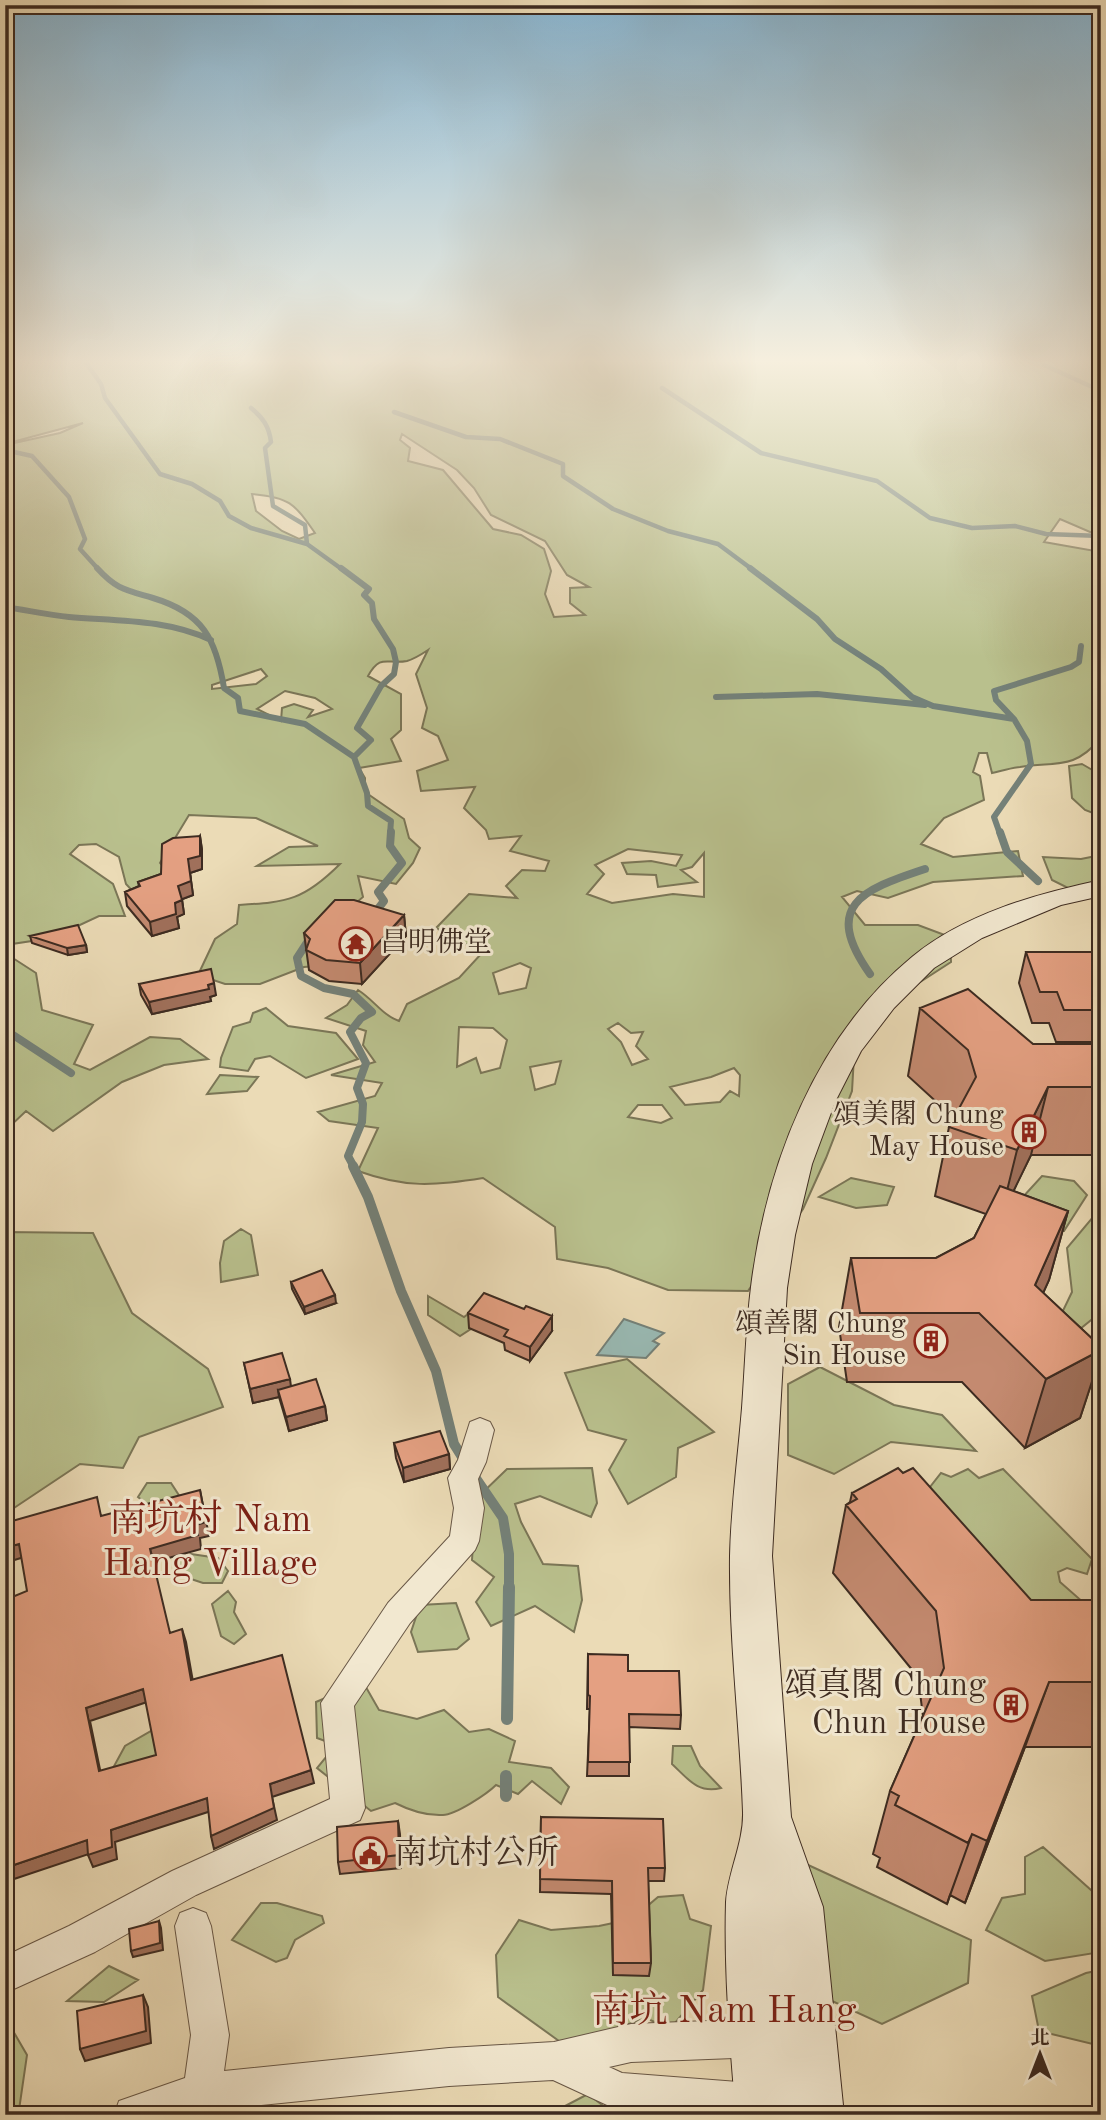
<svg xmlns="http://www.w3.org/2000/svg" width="1106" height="2120" font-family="'Old Standard TT','Noto Serif TC',serif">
  <rect width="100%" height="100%" fill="#ebdbb6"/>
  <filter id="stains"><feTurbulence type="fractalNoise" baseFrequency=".00286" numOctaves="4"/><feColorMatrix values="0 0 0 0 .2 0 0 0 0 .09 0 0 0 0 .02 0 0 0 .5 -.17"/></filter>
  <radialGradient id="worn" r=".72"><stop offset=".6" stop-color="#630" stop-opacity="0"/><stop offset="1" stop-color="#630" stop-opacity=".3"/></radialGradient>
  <path fill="#b9c08d" stroke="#7b7657" stroke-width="2" fill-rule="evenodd" d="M5,360h1096v172h-11l-30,-13 -16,23 57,10v186c-28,33 -45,23 -81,29 -10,1 -19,4 -28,6l-5,-20h-8l-6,19 7,4 4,24 -40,18 -23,26 32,13 65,-6 5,25 -90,6 -45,16 -31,-7 -15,6 23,28h53l32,12 1,25 -54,35 -42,42 -3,52 -26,67 -23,51 -55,82 -80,-1 -60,-22 -51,-9 -2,-32 -72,-49c-49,8 -78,10 -125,-7l20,-43 -49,-7 -11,-9 57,-16 7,-13 -51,-8 44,-13 -12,-17 3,-14 -40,-13 21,-13 11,-15c16,10 24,25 41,31l8,-17 52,-26 23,-25 -46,-25 33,-34 48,4 -11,-12 16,-16 23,1 4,-10 -39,-10 11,-15 -32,3 -3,-9 -22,-22 11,-21 -54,4 -4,-20 31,-11 -10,-24 -16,-8 5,-20 -11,-34 12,-24c-6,4 -14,9 -21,11 -20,4 -26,-8 -39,15l33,18v36l-10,9 10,22 -42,7 6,10v14l39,27 5,19 11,10 -7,15 -17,21 -38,-8 5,21 -13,11 -20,57 -26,2 -44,17h-35l-27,-9 17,-36 22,-15 2,-19c49,-3 65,-5 101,-41l-83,2 32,-19 29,-1 -62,-28 -67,-3 -29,48 8,9 -31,24 -11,-12 -7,-27 -23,-13 -17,1 -9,9 43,30 12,32h-26l-47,22 -47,7v-500l55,-12 23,-10 -78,21zM402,434l55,36 17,18 17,27 54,26 22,34 22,12 -19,1v15l15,12 -31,2 -9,-23 6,-23 -7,-22 -23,-14 -28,-6 -50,-59 -35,-9 2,-13 -10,-8zM252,494c37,3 42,9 63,39l-16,6 -17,-8 -26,-20zM261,669l6,7 -11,8 -44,5v-4zM285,691l30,7 17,11 -24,8 5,-7 -19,-6 -12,4 -1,13 -24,-12zM628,849l54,6 -6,11 -25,-5 -29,2 5,11 29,1 2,12 39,-5 -16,-12 11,-3 12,-14v44l-31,-3 -61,9 -25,-9 17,-20 -9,-9zM520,963l11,5 -5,20 -27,6 -6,-21zM618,1023l13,10 12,-1 -7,14 12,13 -16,6 -11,-23 -13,-13zM459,1027l34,1 14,12 -7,28 -19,5 -5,-15 -19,9zM561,1061l-6,23 -20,6 -5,-23zM734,1068l6,7 -1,21 -9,-5 -10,11 -35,3 -15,-18 41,-10zM638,1105h24l10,13 -11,5 -33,-6z
    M1082,764l19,11v41l-16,-6 -13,-12 -3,-32z
    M1101,855v28l-31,6 -18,-9 -9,-23 38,2z
    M5,953l31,20 6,37 51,15 -19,39 16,6 60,-33 30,2 28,20 -44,6 -42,17 -69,49 -27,-20 -21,20z
    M266,1008l22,18 48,7 22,26 -52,19 -36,-22 -15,3 -7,12 -28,-4 1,-9 12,-31 17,-5 3,-9z
    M220,1075l38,2 -11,14 -40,3z
    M1042,1176l32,5 13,14 -23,36h-24l-18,-33z
    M851,1178l43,9 -7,18 -31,3 -37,-11z
    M1101,1214v98l-37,30 -6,-21 14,-29 -5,-44 26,-31z
    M241,1229l10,6 7,40 -37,7 -1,-19 4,-22z
    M5,1232l88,1 39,80 76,56 15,38 -84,30 -16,31 -43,-4 -75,50z
    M428,1296l36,21 12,-9 4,15 -20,13 -32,-21z
    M627,1359l87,73 -36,16 -2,29 -48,27 -19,-34 17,-30 -38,-10 -23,-57z
    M820,1367l74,38 48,10 34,36 -85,-9 -57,32 -46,-19v-71z
    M592,1468l5,35 -6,14 -51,-21 -25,8 6,18 22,42 35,2 4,34 -8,32 -39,-26 -44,20 -15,-24 18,-25 -22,-17 4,-61 31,-30z
    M968,1469l11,9 24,-9 89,90 -5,15 -20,-6 -9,4 2,10 24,21 -43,14 -118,-121 18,-23 10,4z
    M147,1483h24l11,17 -30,8 -14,-11z
    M191,1554l27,4 10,13 -6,12h-19l-27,-9 3,-14z
    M228,1591l8,11 -2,10 12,22 -12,10 -13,-8 -9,-32z
    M456,1603l13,36 -12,10 -39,3 -7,-20 9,-27z
    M363,1682l16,28 38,9 27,-9 25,22 20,-3 26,12 -6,21 42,6 18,19 -8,17 -29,-23 -14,13 -22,-9c-9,9 -41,30 -53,30 -17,1 -34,-5 -48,-12l-24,8 -54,-43 19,-23 -19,-7 -1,-36z
    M158,1727l4,37 -49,4 12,-22z
    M673,1746h18l9,20 21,22c-23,6 -33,-9 -49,-24z
    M1043,1847l58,52v53l-56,9 -59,-31 16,-32 23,-4v-37z
    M806,1864l165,76 -3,43 -86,41 -50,-23z
    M683,1895l7,24 21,7 -8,64 -33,39 -24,-11 -64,22 -23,1 -61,-44 -2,-42 23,-35 32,10 48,-4 33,-7 26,-22z
    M261,1903h16l45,13 2,7 -29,17 -8,18 -11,4 -44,-22z
    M109,1966l29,14 -34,22 -37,-1z
    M1101,1970v76l-62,-15 -7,-35 54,-23z
    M5,2017l22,38 -8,55 -14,3z
    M588,2094l27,21h-67z"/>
  <path fill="#99bab4" stroke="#748179" stroke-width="2" d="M624,1319l40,14 -11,8 6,3 -13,14 -49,-3z"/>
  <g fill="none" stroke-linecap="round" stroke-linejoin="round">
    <path stroke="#748179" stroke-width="4.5" d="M84,360l17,24 4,14 55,76 32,10 28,17 9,15 22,12 56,16 36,26
      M1044,365l57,26
      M662,388l99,65 116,28 53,37 42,10 43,-2 31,8 55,2
      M251,408c12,10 18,18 20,34l-6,6 8,58 32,19 2,19
      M394,412l72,25 34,2 63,25v12l50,33 55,22 50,13 35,26
      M5,450l27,6 37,41 16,42 -5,10 19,21"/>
    <path stroke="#748179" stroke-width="6" d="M97,568c20,22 29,22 56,30 50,15 63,41 71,90l14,10 2,13 65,13 49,33
      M341,568l28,21 -5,6 8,8 2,16 19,30 3,13 -2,12 -13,12 -24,42 14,12 -17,17 13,36 1,13 23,15 -1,13
      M750,568l67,51 18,20 46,30 31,28 21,9 81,13 13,22 4,23 -37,53 6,17
      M5,607c21,3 43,8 64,10 48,4 97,2 142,23
      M716,697l101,-3 108,11
      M1013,718l-17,-18 -2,-9 77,-24 8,-5 2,-16"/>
    <path stroke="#748179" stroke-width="8" d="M1000,832l7,20 31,29
      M374,914l10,-13 -6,-9 24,-29 -12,-17 1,-14
      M310,938l-13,20 4,18 23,12 29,6 19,18 -11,6 -11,14 16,31 -9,25 6,16 -1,18 -14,34 6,11
      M870,974c-48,-68 -9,-84 55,-105
      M5,1011l2,20 64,42"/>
    <path stroke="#748179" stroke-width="10" d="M353,1166l15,31 33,94 35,80 18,73 10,16
      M473,1474l30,44 6,36v35"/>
    <path stroke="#748179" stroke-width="12" d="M507,1719l2,-132
      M506,1776v20"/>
    <defs>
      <path id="street" d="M480,1418l10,4 4,8 -8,32 -8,17 6,29 -5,33 -4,9 -65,73 -56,83 11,102 -5,12 -164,75 -101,57 -90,41v-37l64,-30 103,-55 158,-72 -9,-96 67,-100 62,-67 4,-28 -6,-30 10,-18 12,-38z
        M193,1908l13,5 5,13 18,109 -5,36 225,-23 105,-6 77,-18 129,-5 13,6 6,13 -6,13 -13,6 -129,5 -22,5 13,6 142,11 14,5 5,14 -5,12h-112l-46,-4 -67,-31 -104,6 -247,25 -10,4h-78l5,-14 66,-23 6,-43 -16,-109 5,-13z"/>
      <path id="secondary" d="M1101,880v16l-40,9 -79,33 -48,30 -40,40 -33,43 -26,51 -23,62 -17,71 -8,53 -15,268 19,261 32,90 21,208h-54l-10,-130 10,130h-54c-6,-70 -12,-143 -10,-213 2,-30 18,-60 17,-90 -3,-85 -14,-171 -13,-256 1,-49 8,-99 12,-148 3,-40 4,-81 9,-121 15,-121 64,-250 161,-330 52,-43 124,-63 189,-77z"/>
    </defs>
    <use href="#street" stroke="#685746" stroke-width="2"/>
    <use href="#secondary" stroke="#3d2b21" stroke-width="2"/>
    <use href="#street" fill="#f2e8d0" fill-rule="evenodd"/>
    <use href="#secondary" fill="#f2e8d0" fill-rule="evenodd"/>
  </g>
  <path fill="#c48a70" stroke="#3d2b21" stroke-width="2" d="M200,836l2,14v19l-12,4 3,22 -11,4 2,15 -7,3 2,11 -27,8 -25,-30 -2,-14 14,-6 -1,-4 23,-8z
    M404,915l2,21 -44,48 -33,-3 -20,-11 -5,-37z
    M30,936l56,9 1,7 -19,3 -36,-12z
    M1026,952h75v90h-45l-7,-19h-17l-13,-40z
    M139,984l77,11 -6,2 1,4 -59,13 -11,-19z
    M920,1008l113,36h68v111h-70l-18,36 55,20 -19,69 -6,13 58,54v7l-21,64 -55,30 -63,-66h-115l-8,-55 12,-69h85l38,-20 12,-24 -51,-18 14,-69 5,-9 -46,-42z
    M291,1282l45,21 -31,11 -13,-25z
    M468,1313l84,18 -22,30 -25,-11 -1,-7 -35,-15z
    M244,1363l47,23 34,20 2,14 -38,11 -10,-34 -26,6z
    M394,1443l55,11 1,15 -46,13 -8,-24z
    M852,1493l179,107h70v147h-76l-60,156 -15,-8 -3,9 -70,-37 3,-9 -7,-4 17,-63 33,-75 -5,-39 -85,-104 13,-68 4,-3z
    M588,1654l40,17 53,44 -1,14 -51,-2v49h-42l3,-67h-3z
    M541,1817l124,51 -1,13h-16l3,82 -2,13 -36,-1 -2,-81 -71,-2z
    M398,1821l3,47 -61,6 -2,-12z"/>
  <path fill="#a0705b" stroke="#3d2b21" stroke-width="2" d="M200,836l2,14v19l-12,4 3,22 -13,5 -2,-14 10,-27z
    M182,900l2,14 -7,3 2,11 -27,8 -2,-14 25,-19z
    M404,915l2,21 -44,48 -2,-21z
    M86,945l1,7 -19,3 -1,-7z
    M214,983l2,12 -6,2 1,4 -59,13 -3,-12z
    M1048,1087l-17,68 -31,64 17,-69z
    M1068,1211l-19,69 -32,71 18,-66z
    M335,1295l1,8 -31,11 -1,-7z
    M552,1316v15l-22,30v-14z
    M1101,1350v4l-21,64 -55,30 21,-69z
    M290,1379l2,15 -14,-4 1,7 -26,6 -3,-14z
    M325,1406l2,14 -38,11 -3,-14z
    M449,1454l1,15 -46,13 -1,-14z
    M200,1490l9,46 -9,2 1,11 -47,13 -4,-13 46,-24z
    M19,1544l5,13 -19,6v-15z
    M182,1629l4,13 9,51 -4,-13z
    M1049,1682l-24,65 -60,156 22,-62z
    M143,1689l4,13 -57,19 13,63 -4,-13 -13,-63z
    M311,1770l3,13 -42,14 5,23 -63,29 -3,-13 59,-52z
    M207,1798l4,13 -96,31 2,17 -24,8 -5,-12 23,-25z
    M398,1821l2,13 1,34 -2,-13z
    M972,1834l-22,61 -3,9z
    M87,1840l5,13 -87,29v-14z
    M159,1921l2,7 2,22 -30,7 -2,-6z
    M143,1995l5,12 3,36 -66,18 -5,-12z"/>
  <path fill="#e4a082" stroke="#3d2b21" stroke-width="2" fill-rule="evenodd" d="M200,836v20l-12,3 3,22 -13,5 4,14 -7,3 1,11 -26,8 -25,-30 15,-6 -2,-4 23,-8 1,-30 11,-6z
    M335,900h19l50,15 -44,48 -34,-3 -20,-10 4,-11 -6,-6z
    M78,925l8,20 -19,3 -37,-12z
    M1026,952h75v58h-37l-7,-18h-17z
    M211,969l3,14 -6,2 1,4 -60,13 -10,-18z
    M968,989l65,55h68v43h-53l-31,63 -68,-23 27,-50 -8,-27 -48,-42z
    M1000,1186l68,25 -33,74 66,62v3l-55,29 -67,-66h-119l-9,-55h85l38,-20z
    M322,1270l13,25 -31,12 -13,-25z
    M484,1293l40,16 2,-3 26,10 -22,31 -26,-11 4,-6 -40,-17z
    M282,1353l8,26 -40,10 -6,-26z
    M316,1379l9,27 -39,11 -8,-27z
    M440,1431l9,23 -46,14 -9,-25z
    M898,1468l5,5 10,-5 118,132h70v82h-52l-62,159 -15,-7 -4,9 -73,-38 4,-9 -9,-5 54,-123 -8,-57 -90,-106 11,-6 -5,-6z
    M200,1490l6,32 -10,3 2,10 -48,14 20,84 12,-4 9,51 91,-25 29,115 -41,14 4,24 -63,28 -4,-38 -96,32 1,17 -24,8 -1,-15 -82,28v-268l22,-9 -8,-47 -14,4v-25l92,-26 4,19zM143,1689l13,66 -57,16 -13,-63z
    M588,1654l40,1v16h51l2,44 -52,-1 1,48h-42l2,-66 -2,-1z
    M541,1817l122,2 2,49h-17l3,95h-38l-1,-82 -72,-2z
    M398,1821l1,34 -61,7 -1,-35z
    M159,1921l1,22 -29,8 -2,-22z
    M143,1995l3,36 -66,18 -3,-38z"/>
  <linearGradient id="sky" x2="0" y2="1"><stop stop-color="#88b6d3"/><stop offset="0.55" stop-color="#f6efde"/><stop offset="1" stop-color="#f6efde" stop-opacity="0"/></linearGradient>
  <rect width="1106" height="657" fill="url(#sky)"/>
  <defs>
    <symbol id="temple-ring" viewBox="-11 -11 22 22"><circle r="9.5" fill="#f2e8d0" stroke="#8f2418" stroke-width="1.5"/><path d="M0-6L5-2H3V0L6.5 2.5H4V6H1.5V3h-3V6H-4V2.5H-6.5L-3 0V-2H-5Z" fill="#8f2418"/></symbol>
    <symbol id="building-ring" viewBox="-11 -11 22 22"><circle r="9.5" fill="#f2e8d0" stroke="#8f2418" stroke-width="1.5"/><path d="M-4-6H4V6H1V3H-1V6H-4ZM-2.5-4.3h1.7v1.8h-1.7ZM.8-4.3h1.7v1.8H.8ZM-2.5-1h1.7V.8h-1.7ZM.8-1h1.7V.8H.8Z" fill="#8f2418"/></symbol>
    <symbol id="civic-ring" viewBox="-11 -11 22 22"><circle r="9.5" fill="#f2e8d0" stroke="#8f2418" stroke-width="1.5"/><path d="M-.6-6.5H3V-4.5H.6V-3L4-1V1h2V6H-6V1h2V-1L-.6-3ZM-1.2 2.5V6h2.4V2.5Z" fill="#8f2418"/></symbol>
  </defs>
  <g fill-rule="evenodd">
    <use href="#temple-ring" x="337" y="925" width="38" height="38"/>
    <use href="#building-ring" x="1010" y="1113" width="38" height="38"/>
    <use href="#building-ring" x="912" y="1322" width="38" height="38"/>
    <use href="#building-ring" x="992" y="1686" width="38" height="38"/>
    <use href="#civic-ring" x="351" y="1835" width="38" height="38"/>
  </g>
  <g text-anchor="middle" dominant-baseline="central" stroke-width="6" stroke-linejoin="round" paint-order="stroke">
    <g font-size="28" fill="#3d2b21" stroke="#f2e8d0" text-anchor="end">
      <text x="380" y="944" text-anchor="start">昌明佛堂</text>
      <text x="1004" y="1116">頌美閣 Chung<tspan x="1004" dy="32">May House</tspan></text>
      <text x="906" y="1325">頌善閣 Chung<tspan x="906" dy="32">Sin House</tspan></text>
    </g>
    <g font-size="33" fill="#3d2b21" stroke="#f2e8d0" text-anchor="end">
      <text x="986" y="1686">頌真閣 Chung<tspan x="986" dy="38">Chun House</tspan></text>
      <text x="394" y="1854" text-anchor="start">南坑村公所</text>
    </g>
    <g font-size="38" fill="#7a1f14" stroke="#f2e8d0">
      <text x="210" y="1521">南坑村 Nam<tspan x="210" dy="44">Hang Village</tspan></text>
      <text x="724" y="2012">南坑 Nam Hang</text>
    </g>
  </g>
  <rect width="1106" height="2120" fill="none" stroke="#ebdbb6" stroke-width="28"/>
  <rect x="7" y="7" width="1092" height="2106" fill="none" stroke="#3d2b21" stroke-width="3.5"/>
  <rect x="14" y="14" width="1078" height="2092" fill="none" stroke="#3d2b21" stroke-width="2"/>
  <g transform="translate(1040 2054)" stroke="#f2e8d0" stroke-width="5" paint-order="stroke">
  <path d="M0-5L12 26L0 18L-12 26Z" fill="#3d2b21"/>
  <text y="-10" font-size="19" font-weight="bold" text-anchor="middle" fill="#3d2b21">北</text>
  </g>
  <rect width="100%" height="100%" filter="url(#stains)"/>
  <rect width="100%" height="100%" fill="url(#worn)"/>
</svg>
